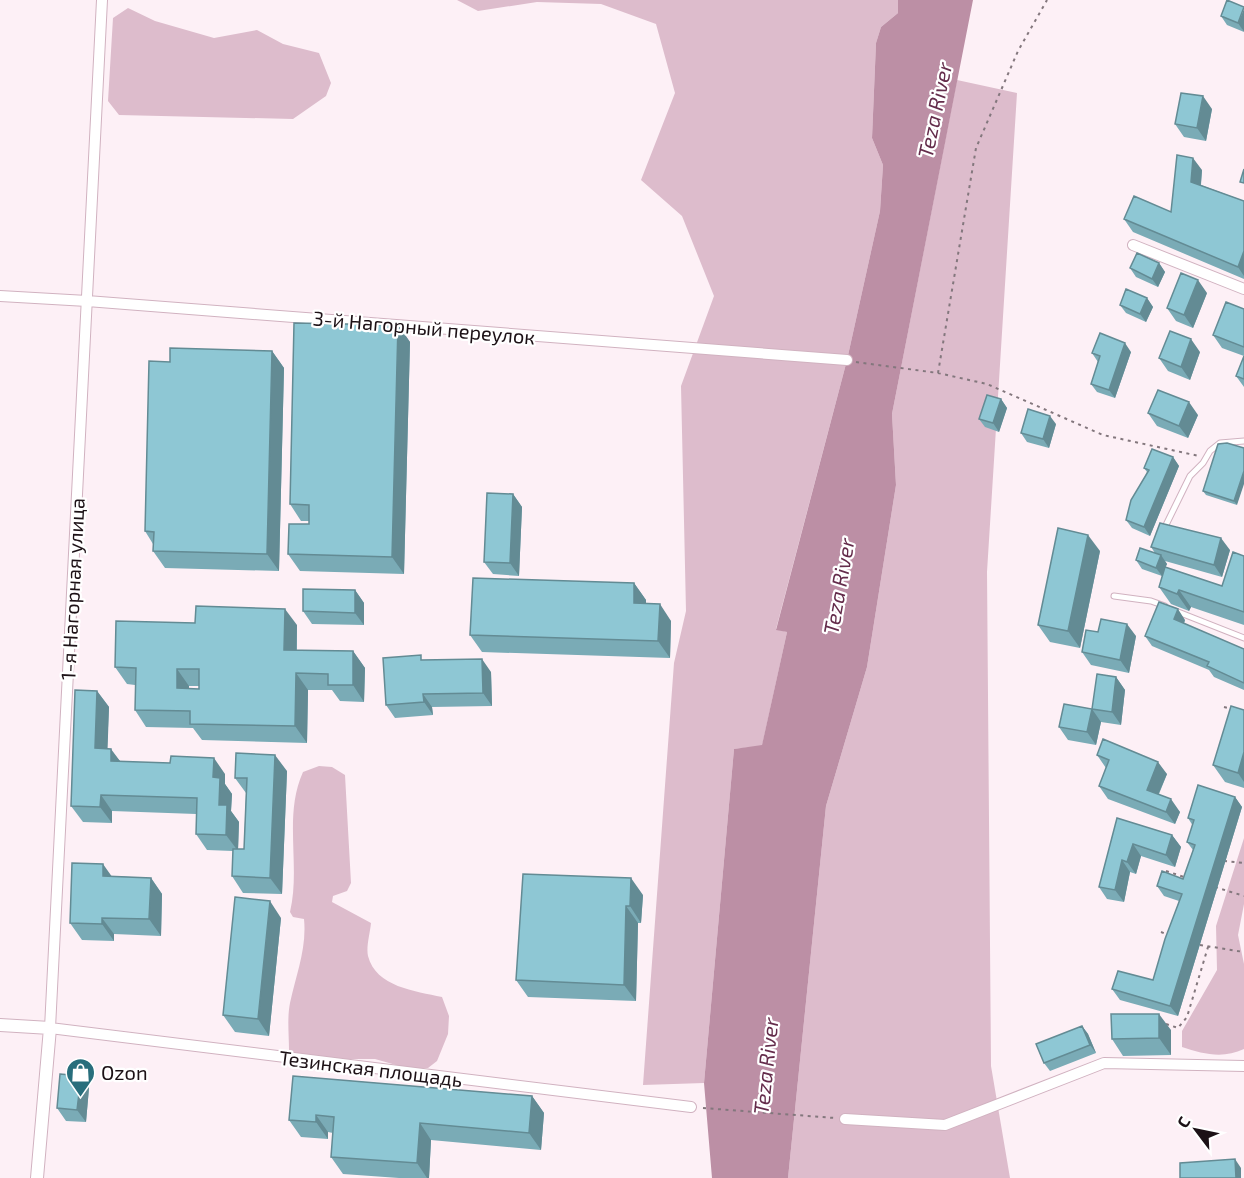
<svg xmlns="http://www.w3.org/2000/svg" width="1244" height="1178" font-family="'Exo 2',sans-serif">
  <rect width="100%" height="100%" fill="#fdf0f6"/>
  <path fill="#ddbccc" d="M457,0h441v13l-17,14 -5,16 -4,95 11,27 -3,46 -33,149 -71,269 11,3 -25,114 -28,3 -30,334 -61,2 31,-422 12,-52 -5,-225 33,-90 -32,-80 -41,-36 34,-87 -19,-69 -55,-20 -64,-2 -59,9z
    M128,8l27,13 59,17 43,-8 26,14 36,9 12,30 -5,13 -33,23 -174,-4 -11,-14 5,-83z
    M957,80l60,13 -30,479 4,494 19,112h-222l38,-372 41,-139 29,-182 -4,-71z
    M319,766l13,1 13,8 6,108 -4,8 -14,5 -1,6 39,21c-1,10 -5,24 -3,33 8,31 47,35 74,41l7,19 -1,18 -11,27 -9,7 -18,1 -35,-10h-70l-16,-9c0,-15 -2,-32 1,-47 6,-28 17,-55 14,-84l-11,-2 -3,-5c11,-46 -7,-96 13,-140z
    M1244,838v66l-6,31 6,29v85c-21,10 -41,5 -62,-2v-16l35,-61 -1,-44z"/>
  <path fill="#bc8fa5" d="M898,0h75l-81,414 4,71 -29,182 -41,139 -38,372h-76l-8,-95 30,-334 28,-4 25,-113 -11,-2 71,-270 33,-149 3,-46 -11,-27 4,-95 5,-16 17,-14z"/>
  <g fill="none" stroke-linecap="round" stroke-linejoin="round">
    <defs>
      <path id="service" d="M1163,531l27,-55 13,-13 7,-12 10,-8 24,-2
        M1114,596l37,5 14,5
        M1173,610l71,28"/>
      <path id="minor" d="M102,0l-52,1028 641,79
        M1133,245l111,44
        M0,296l87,5 760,59
        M845,1119l100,6 159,-62 140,3"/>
      <path id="tertiary" d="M0,1025l50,3 -13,150"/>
    </defs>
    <use href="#service" stroke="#d1b2c0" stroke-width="7"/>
    <use href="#minor" stroke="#d1b2c0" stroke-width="12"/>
    <use href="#tertiary" stroke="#d1b2c0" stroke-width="14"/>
    <path stroke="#83777d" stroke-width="2" stroke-dasharray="3 4.5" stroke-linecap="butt" d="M856,362l82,11 49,11 116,51 96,21
      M938,373l38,-225 42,-97 29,-51
      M1224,707l8,2
      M1224,861l20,2
      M1166,871l18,6
      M1215,887l29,9
      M1161,932l7,3
      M1200,945l44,7
      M1166,1024l12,4 9,-11 21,-70
      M703,1108l132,10"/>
    <use href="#service" stroke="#fff" stroke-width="5"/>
    <use href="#minor" stroke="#fff" stroke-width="10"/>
    <use href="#tertiary" stroke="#fff" stroke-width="12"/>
  </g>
  <path fill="#7aabb6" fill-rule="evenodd" d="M1227,0l17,32 -17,-7 -6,-9z
    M1212,109l-6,32 -22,-4 -9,-13z
    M1202,170l-1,15 43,16v78l-111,-47 -9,-13 47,-7z
    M1159,263l6,9 -7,15 -22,-10 -6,-9z
    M1207,293l-14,35 -17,-7 -9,-13z
    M1147,298l6,9 -7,15 -20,-9 -6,-8z
    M1244,309v78l-8,-11 8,-20 -22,-8 -9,-13z
    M398,325l12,17 -6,232 -104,-3 -12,-17 21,-30v-3h-8l-11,-17z
    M272,351l12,17 -5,203 -114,-3 -12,-17v-7l-8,-13 25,-169z
    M1131,352l-16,46 -18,-6 -6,-8 7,-22 -6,-9z
    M1200,352l-10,28 -22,-9 -9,-13z
    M1001,399l6,9 -8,24 -14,-5 -6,-8z
    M1148,413l50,2 -10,23 -31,-12z
    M1056,424l-7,24 -22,-6 -6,-9z
    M1218,444l19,61 -31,-10 -3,-4z
    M1173,457l6,9 -29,70 -18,-8 -6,-8 21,-48 -3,-4z
    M513,494l9,13 -3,69 -26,-2 -9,-12z
    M1151,547l79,3 -8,27 -57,-16 2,3 -2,3 57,19 22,-30v69l-53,-18 -2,4 -18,-7 -12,-17 3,-11 -20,-7 -6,-9 19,-7z
    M1100,551l-20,97 -30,-6 -12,-17z
    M634,583l12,17v4l25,17 -1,37 -188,-6 -12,-17z
    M355,590l9,13v22l-52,-1 -9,-13z
    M1185,620l-1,4 60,25v41l-30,-13 -5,-7 -57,-24 -7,-10z
    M297,625v25l56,1 12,17 -1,34 -24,-1 -8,-11h-24l-1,53 -105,-3 -9,-12 -47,-1 -11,-17v-25l-8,-1 -12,-17zM189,686h10v3h-10z
    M1098,632l38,4 -7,37 -38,-8 -9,-13z
    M424,660l67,12 1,34 -60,1 1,8 -38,3 -9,-13z
    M1116,677l9,13 -4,35 -20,-3 -5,23 -28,-5 -9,-13 33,-18z
    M97,691l12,16 -2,42 13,12 105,13v10l7,10 -1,17 8,11 -1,27h6l2,-56 -11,-15 52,-7 -5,123 -39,-1 -11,-17 1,-25 -26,-1 -11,-16v-20l-84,-3v12l-29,-1 -12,-16z
    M1244,710v78l-19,-6 -12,-17z
    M1097,755l70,19 -8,20 21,18 -5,12 -67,-25 -9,-13 7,-18z
    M1235,797l7,10 -64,209 -58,-16 -8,-11 41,-9 26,-79 -15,-5 -7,-10 26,-7 10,-29 -6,-8 6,-16 -5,-8z
    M1117,818l55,17 9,12 -6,20 -34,-11 -5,18 -6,-2 -6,30 -17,-3 -8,-12z
    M112,876l39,2 11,16 -1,42 -47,-2v7l-32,-1 -12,-17z
    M643,895l-2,28h-3l-2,78 -108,-4 -12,-17z
    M281,918l-12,118 -34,-4 -12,-17z
    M1082,1026l6,8 8,19 -46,18 -6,-8z
    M1171,1030v25l-48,1 -11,-17z
    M81,1076l8,12 -3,34 -20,-1 -9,-13z
    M293,1076l239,20 12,17 -3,37 -110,-10 -2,38h-30l-56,-4 -12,-17 2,-24 -5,-1v7l-27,-2 -12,-17z"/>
  <path fill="#638b94" d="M1244,9v23l-6,-9z
    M1203,96l9,13 -6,32 -9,-13z
    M1193,158l9,12 -2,24 -9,-12z
    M1244,251v25l-6,-9z
    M1159,263l6,9 -7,15 -6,-8z
    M1198,280l9,13 -14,35 -9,-13z
    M1147,298l6,9 -7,15 -6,-8z
    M398,325l12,17 -6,232 -12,-17z
    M1191,339l9,13 -10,28 -9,-13z
    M1125,343l6,9 -16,46 -6,-8z
    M272,351l12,17 -5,203 -12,-17z
    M1001,399l6,9 -8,24 -6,-9z
    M1189,402l9,13 -10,23 -9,-12z
    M1050,416l6,8 -7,24 -6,-9z
    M1173,457l6,9 -29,70 -6,-9z
    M1244,471v13l-7,21 -3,-4z
    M513,494l9,13 -3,69 -9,-13z
    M1088,535l12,16 -20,97 -12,-17z
    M1221,538l9,12 -8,27 -8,-12z
    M1161,555l6,9 -5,12 -6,-8z
    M634,583l12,17v20l-12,-17z
    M355,590l9,13v22l-9,-12z
    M1179,590l12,17 -2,4 -12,-17z
    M660,604l11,17 -1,37 -12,-17z
    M285,609l12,16 -1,42 -12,-17z
    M1178,609l7,11 -4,10 -7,-11z
    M1127,624l9,12 -7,37 -9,-13z
    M353,651l12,17 -1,34 -11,-17z
    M482,659l9,13 1,34 -9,-13z
    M177,669l12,17 -1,19 -11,-17z
    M296,673l12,17 -1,53 -12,-17z
    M1116,677l9,13 -4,35 -9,-13z
    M97,691l12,16 -2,58 -12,-17z
    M423,694l9,13 1,8 -9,-13z
    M1092,709l9,13 -5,23 -9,-13z
    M111,749l12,16 -12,-4z
    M1244,752v30l-6,-9z
    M275,755l12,16 -5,123 -12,-16z
    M214,758l11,16v10l7,10 -1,17 8,11 -1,29 -12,-16 -13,-58z
    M1158,762l9,12 -12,28 -8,-12z
    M101,795l11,16v12l-12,-16z
    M1235,797l7,10 -64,209 -8,-10z
    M1171,799l9,13 -5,12 -9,-12z
    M1172,835l9,12 -6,20 -9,-12z
    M1133,844l8,12 -5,18 -9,-12z
    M1122,860l8,12 -6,30 -9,-12z
    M103,864l12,17 -12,-5z
    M151,878l11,16 -1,42 -12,-17z
    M631,878l12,17 -2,28 -11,-17z
    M270,901l11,17 -12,118 -11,-17z
    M626,906l12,17 -2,78 -12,-16z
    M102,918l12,16v7l-12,-17z
    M1159,1014l12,16v25l-12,-17z
    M1082,1026l6,8 8,19 -6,-8z
    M81,1076l8,12 -3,34 -9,-12z
    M532,1096l12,17 -3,37 -12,-17z
    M316,1115l12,17v7l-12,-17z
    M420,1123l11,17 -2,38h-2l-10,-15z
    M1235,1159l6,9v10h-5z"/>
  <path fill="#8ec7d4" stroke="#638b94" stroke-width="1.5" fill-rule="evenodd" d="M1227,0l17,7 -6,16 -17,-7z
    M1181,93l22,3 -6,32 -22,-4z
    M1177,155l16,3 -2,24 53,19v50l-6,16 -114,-48 10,-23 37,16z
    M1244,169v14l-4,-1z
    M1137,253l22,10 -7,16 -22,-11z
    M1181,273l17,7 -14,35 -17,-7z
    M1126,289l21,9 -7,16 -20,-9z
    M1226,302l18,7v38l-31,-12z
    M294,323l104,2 -6,232 -104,-3 1,-30h20v-19l-19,-1z
    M1170,331l21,8 -10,28 -22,-9z
    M1100,333l25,10 -16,47 -18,-6 9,-28 -8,-3z
    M170,348l102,3 -5,203 -114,-3 1,-19 -9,-1 4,-170 21,1z
    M1244,356v23l-8,-3z
    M1158,390l31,12 -10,24 -31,-13z
    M987,395l14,4 -8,24 -14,-4z
    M1028,409l22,7 -7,23 -22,-6z
    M1227,443l17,5v23l-10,30 -31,-10 15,-47z
    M1152,449l21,8 -29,70 -18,-7 5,-20 18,-30 -5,-2z
    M487,493l26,1 -3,69 -26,-1z
    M1160,523l61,15 -7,27 -63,-18z
    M1058,528l30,7 -20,96 -30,-6z
    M1140,548l21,7 -5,13 -20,-8z
    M1233,552l11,4v56l-65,-22 -2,4 -18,-7 6,-20 57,19z
    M473,578l161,5v20l26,1 -2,37 -188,-6z
    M303,589l52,1v23l-52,-2z
    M1159,602l19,7 -4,10 70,30v34l-37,-17 2,-4 -64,-26z
    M196,606l89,3 -1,41 69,1v34h-25v-11l-32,-1 -1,53 -105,-2v-13l-55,-1 1,-42 -21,-1 1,-46 79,2zM177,669h22v20l-22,-1z
    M1101,619l26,5 -7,36 -38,-8 4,-22 12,2z
    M421,655v5l61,-1 1,34 -60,1 1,8 -38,3 -3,-47z
    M1097,674l19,3 -4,35 -20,-3z
    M75,690l22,1 -2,57 16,1v12l59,2 1,-7 43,2 -1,19 7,1 -1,27h8l-1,30 -30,-1 1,-36 -96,-3 -1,12 -29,-1z
    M1064,704l28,5 -5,23 -28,-5z
    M1231,706l13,4v42l-6,21 -25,-8z
    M1103,739l55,23 -11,28 24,9 -5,13 -67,-26 10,-26 -12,-5z
    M236,753l39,2 -5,123 -38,-2 1,-27h11l3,-71h-12z
    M1198,785l37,12 -65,209 -58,-17 6,-18 35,9 12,-41 17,-45 -25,-8 5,-15 21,8 12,-34 -8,-3 7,-22 -6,-2z
    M1117,818l55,17 -6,20 -33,-11 -6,18 -5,-2 -7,30 -16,-3z
    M72,863l31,1v12l48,2 -2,41 -47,-1v6l-32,-1z
    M523,874l108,4 -1,28h-4l-2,79 -108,-5z
    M235,897l35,4 -12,118 -35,-4z
    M1111,1014h48v24l-47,1z
    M1082,1026l8,19 -46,18 -8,-19z
    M60,1074l21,2 -4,34 -20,-2z
    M293,1076l239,20 -3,37 -109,-10 -3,40 -86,-6 3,-40 -18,-2v7l-27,-2z
    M1235,1159l1,19h-56v-15z"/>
  <defs>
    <symbol id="shop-pin" viewBox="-11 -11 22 30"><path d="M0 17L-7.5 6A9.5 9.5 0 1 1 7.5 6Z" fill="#286e7c" stroke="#fff"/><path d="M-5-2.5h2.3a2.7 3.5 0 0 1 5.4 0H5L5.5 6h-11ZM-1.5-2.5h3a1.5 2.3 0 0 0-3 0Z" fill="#fff"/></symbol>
  </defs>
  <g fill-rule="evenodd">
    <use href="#shop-pin" x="64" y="1056" width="33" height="45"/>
  </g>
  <g text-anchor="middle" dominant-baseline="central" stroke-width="4.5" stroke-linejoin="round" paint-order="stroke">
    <g font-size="20" fill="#1c1116" stroke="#fff">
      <text transform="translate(424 327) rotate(5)">3-й Нагорный переулок</text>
      <text transform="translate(72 589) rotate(-87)">1-я Нагорная улица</text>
      <text transform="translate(371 1068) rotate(7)">Тезинская площадь</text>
    </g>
    <g font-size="20" fill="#1c1116" stroke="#fff" text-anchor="start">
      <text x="101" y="1072">Ozon</text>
    </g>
    <g font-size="21" font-style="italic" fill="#642c4b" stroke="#fff">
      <text transform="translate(934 110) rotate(-78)">Teza River</text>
      <text transform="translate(838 586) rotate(-80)">Teza River</text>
      <text transform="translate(765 1066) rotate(-84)">Teza River</text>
    </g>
  </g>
  <g transform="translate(1196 1130) rotate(302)" stroke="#ffffff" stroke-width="4.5" paint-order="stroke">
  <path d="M0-4.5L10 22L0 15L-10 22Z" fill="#1c1116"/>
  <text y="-9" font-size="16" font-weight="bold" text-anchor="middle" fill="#1c1116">С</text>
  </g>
</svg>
